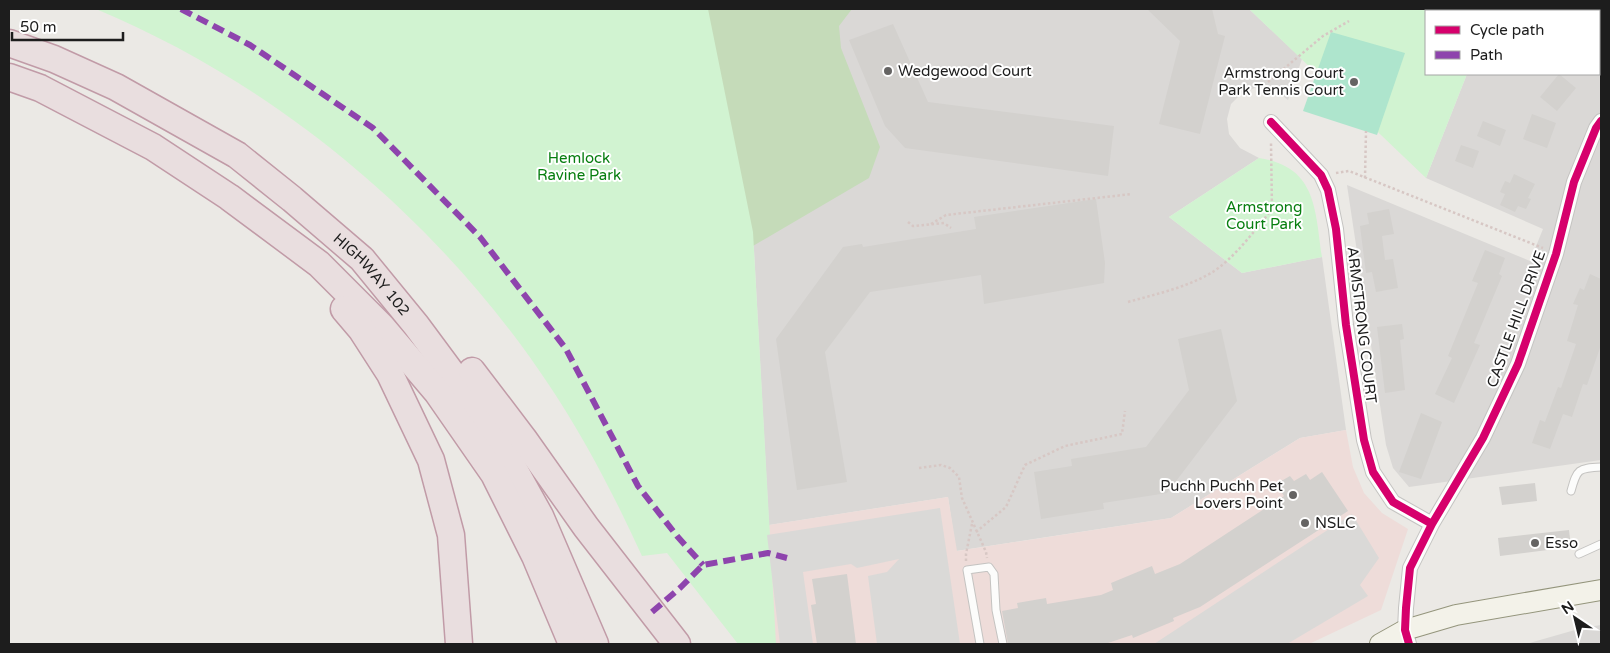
<svg xmlns="http://www.w3.org/2000/svg" width="1610" height="653" font-family="'Varela Round',sans-serif">
  <rect width="100%" height="100%" fill="#ebe9e5"/>
  <path fill="#dad8d6" d="M708,9h541l53,50 -14,41 -13,-10 -18,-3 -15,6 -11,11 -4,15 2,15 11,14 19,10 -90,59 73,56 80,-16 24,173 -46,8 -129,80 -215,33 -8,-54 -179,28 -16,-293z
    M1492,9h109v451l-192,27 -16,-19 -7,-23 -39,-260 183,76 13,-32 -117,-51 41,-104h132v-63h-108z
    M1601,625v19h-75l56,-16z"/>
  <path fill="#eedcd9" d="M1346,430l7,37 11,26 18,20 26,16 -27,81 -72,34h-534l-6,-119 179,-28 9,54 214,-33 129,-80z"/>
  <path fill="#c5dbb9" d="M243,9h609l-13,17 2,22 39,99 -11,31 -128,75z"/>
  <path fill="#d1f3d1" d="M96,9h612l45,223 23,412h-38l-71,-91 -25,3c-27,-59 -57,-117 -93,-171 -109,-164 -271,-300 -453,-376z
    M1249,9h243l-1,2h-65v63h41l-41,104z
    M1259,158c58,9 56,52 63,99l-80,16 -73,-56z"/>
  <path fill="#aee5cd" d="M1331,32l74,21 -28,82 -74,-24z"/>
  <path fill="#dad9d7" d="M940,508l20,136h-83l-9,-68 19,-4 12,-13 -42,9 -6,-4 -48,8 10,72h-33l-13,-109z
    M1352,514l27,44 -19,27 8,11 -81,48h-133z"/>
  <path fill="#d3d1ce" d="M1147,9h65l6,25 7,2 -25,98 -41,-10 21,-83z
    M893,24l35,78 186,24 -6,50 -203,-28 -20,-22 -36,-86z
    M1559,74l17,14 -19,23 -17,-14z
    M1532,114l24,9 -9,25 -24,-9z
    M1483,121l23,9 -6,16 -23,-10z
    M1461,145l18,6 -6,17 -18,-7z
    M1514,174l21,10 -7,14 3,1 -5,10 -8,-3 -3,6 -15,-7 5,-11 -5,-2 5,-11 5,2z
    M1096,199l9,64 -1,20 -120,21 -3,-29 -111,17 -45,60 22,130 -50,8 -21,-151 67,-92 19,-3 1,3 113,-18 -2,-12z
    M1389,209l5,25 -12,2 3,24 8,-1 5,29 -22,4 -4,-20 -6,1 -6,-47 9,-2 -2,-11z
    M1485,250l20,8 -6,16 3,2 -28,67 6,2 -26,58 -19,-9 17,-36 -4,-2 30,-73 -6,-2z
    M1590,274l11,5v66l-14,40 -4,-1 -11,33 -9,-3 -13,35 -18,-6 8,-23 5,2 13,-35 3,1 15,-44 -9,-3 11,-36 -5,-1 7,-16 4,2z
    M1402,324l2,15 -4,1 5,50 -20,3 -8,-66z
    M1221,329l16,72 -70,92 -64,10 1,6 -63,10 -7,-47 38,-6 -1,-7 75,-12 43,-57 -11,-51z
    M1421,413l21,9 -21,57 -22,-7z
    M1322,472l26,39 -148,96 -27,11 1,3 -41,17 -1,-3 -27,9h-97l-6,-33 16,-3 -1,-5 29,-5 1,6 54,-9 12,-5 -2,-7 41,-17 3,8 25,-10 104,-68 -8,-12 14,-8 4,5 12,-7 4,6z
    M1535,483l2,18 -35,4 -3,-18z
    M1569,530l2,17 -71,9 -2,-18z
    M847,574l9,70h-39l-6,-39 5,-1 -4,-25z"/>
  <g fill="none" stroke-linecap="round" stroke-linejoin="round">
    <defs>
      <path id="lane" d="M1571,491c6,-22 7,-23 30,-24
        M1579,554l22,-10
        M980,644l-13,-74 22,-3 5,7 2,36 7,34"/>
      <path id="street" d="M1271,122l50,53 7,15 8,39 10,96 18,115 9,32 20,30 39,22
        M1409,644l-4,-14 1,-22 4,-40 22,-44 51,-86 35,-74 38,-110 18,-72 22,-54 5,-7"/>
      <path id="secondary" d="M1380,644l25,-14 51,-15 145,-25"/>
      <g id="highway">
        <path id="s1" d="M9,43l45,16 62,28 121,68 55,44 70,60 54,66 60,81 33,54 31,56 55,128"/>
        <path d="M9,77l31,11 113,59 76,50 90,67 62,62 56,66 57,82 41,82 37,88"/>
        <path d="M344,309l17,20 29,45 41,86 20,75 8,109"/>
        <path d="M472,371l51,67 63,89 91,117"/>
      </g>
    </defs>
    <use href="#lane" stroke="#c4c3c1" stroke-width="9"/>
    <use href="#street" stroke="#c4c3c1" stroke-width="16"/>
    <use href="#secondary" stroke="#94957c" stroke-width="22"/>
    <use href="#highway" stroke="#c19ba7" stroke-width="29"/>
    <path stroke="#d7c7c4" stroke-width="2.5" stroke-dasharray="2.5 2.5" stroke-linecap="butt" d="M1268,82l55,-46 26,-15
      M1336,173l13,-2 194,77
      M1365,178l1,-47
      M908,222l5,4 31,-3 7,5
      M931,224l15,-9 186,-21
      M1128,302c28,-8 57,-14 83,-29 22,-13 45,-44 61,-64l-1,-66
      M919,468l22,-3 9,3 9,9 3,21 24,54 1,6
      M976,532l30,-25 19,-42 40,-19 57,-12 3,-23
      M966,561v-7l6,-30"/>
    <use href="#lane" stroke="#fcfcfb" stroke-width="7"/>
    <use href="#street" stroke="#fcfcfb" stroke-width="14"/>
    <use href="#secondary" stroke="#f3f2e9" stroke-width="20"/>
    <use href="#highway" stroke="#e9dedf" stroke-width="26"/>
    <path stroke="#8e44ad" stroke-width="6" stroke-dasharray="12 6" stroke-linecap="butt" d="M181,9l69,36 123,83 107,109 86,112 72,137 39,50 26,29
      M652,612l29,-25 22,-22 65,-12 19,5"/>
    <defs>
      <path id="cycleway" d="M1271,122l50,53 7,15 8,39 10,96 18,115 9,32 20,30 39,22
        M1409,644l-4,-14 1,-22 4,-40 22,-44 51,-86 35,-74 38,-110 18,-72 22,-54 5,-7"/>
    </defs>
    <use href="#cycleway" stroke="#fff" stroke-width="11"/>
    <use href="#cycleway" stroke="#d6006c" stroke-width="8"/>
  </g>
  <g fill="#656463" stroke="#fff" stroke-width="2">
    <circle cx="888" cy="71" r="5"/>
    <circle cx="1354" cy="82" r="5"/>
    <circle cx="1293" cy="495" r="5"/>
    <circle cx="1305" cy="523" r="5"/>
    <circle cx="1535" cy="543" r="5"/>
  </g>
  <g text-anchor="middle" dominant-baseline="central" stroke-width="4" stroke-linejoin="round" paint-order="stroke">
    <g font-size="15" fill="#1d1d1d" stroke="#fff" text-anchor="start">
      <text x="898" y="71">Wedgewood Court</text>
      <text x="1344" y="73" text-anchor="end">Armstrong Court<tspan x="1344" dy="17">Park Tennis Court</tspan></text>
      <text x="1283" y="486" text-anchor="end">Puchh Puchh Pet<tspan x="1283" dy="17">Lovers Point</tspan></text>
      <text x="1315" y="523">NSLC</text>
      <text x="1545" y="543">Esso</text>
    </g>
    <g font-size="15" fill="#077e10" stroke="#fff">
      <text x="579" y="158">Hemlock<tspan x="579" dy="17">Ravine Park</tspan></text>
      <text x="1264" y="207">Armstrong<tspan x="1264" dy="17">Court Park</tspan></text>
    </g>
    <g font-size="15" fill="#1d1d1d" stroke="#fff">
      <text stroke="none"><textPath href="#s1" startOffset="435">HIGHWAY 102</textPath></text>
      <text transform="translate(1516 319) rotate(-70)">CASTLE HILL DRIVE</text>
      <text transform="translate(1362 325) rotate(83)">ARMSTRONG COURT</text>
    </g>
  </g>
  <rect width="1610" height="653" fill="none" stroke="#1d1d1d" stroke-width="20"/>
  <rect x="1425" y="10" width="175" height="65" fill="#ffffff" stroke="#a5a5a5"/>
  <rect x="1435" y="26" width="25" height="8" fill="#d6006c" stroke="#a5a5a5"/>
  <text x="1470" y="35" font-size="15" fill="#1d1d1d">Cycle path</text>
  <rect x="1435" y="51" width="25" height="8" fill="#8e44ad" stroke="#a5a5a5"/>
  <text x="1470" y="60" font-size="15" fill="#1d1d1d">Path</text>
  <g transform="translate(1575 618) rotate(325)" stroke="#ffffff" stroke-width="4" paint-order="stroke">
  <path d="M0-4L9 19L0 12L-9 19Z" fill="#1d1d1d"/>
  <text y="-8" font-size="14" font-weight="bold" text-anchor="middle" fill="#1d1d1d">N</text>
  </g>
  <path d="M12 32v8h111v-8" fill="none" stroke="#1d1d1d" stroke-width="2.5"/>
  <text x="20" y="32" font-size="15" fill="#1d1d1d" stroke="#ffffff" stroke-width="4" paint-order="stroke">50 m</text>
</svg>
